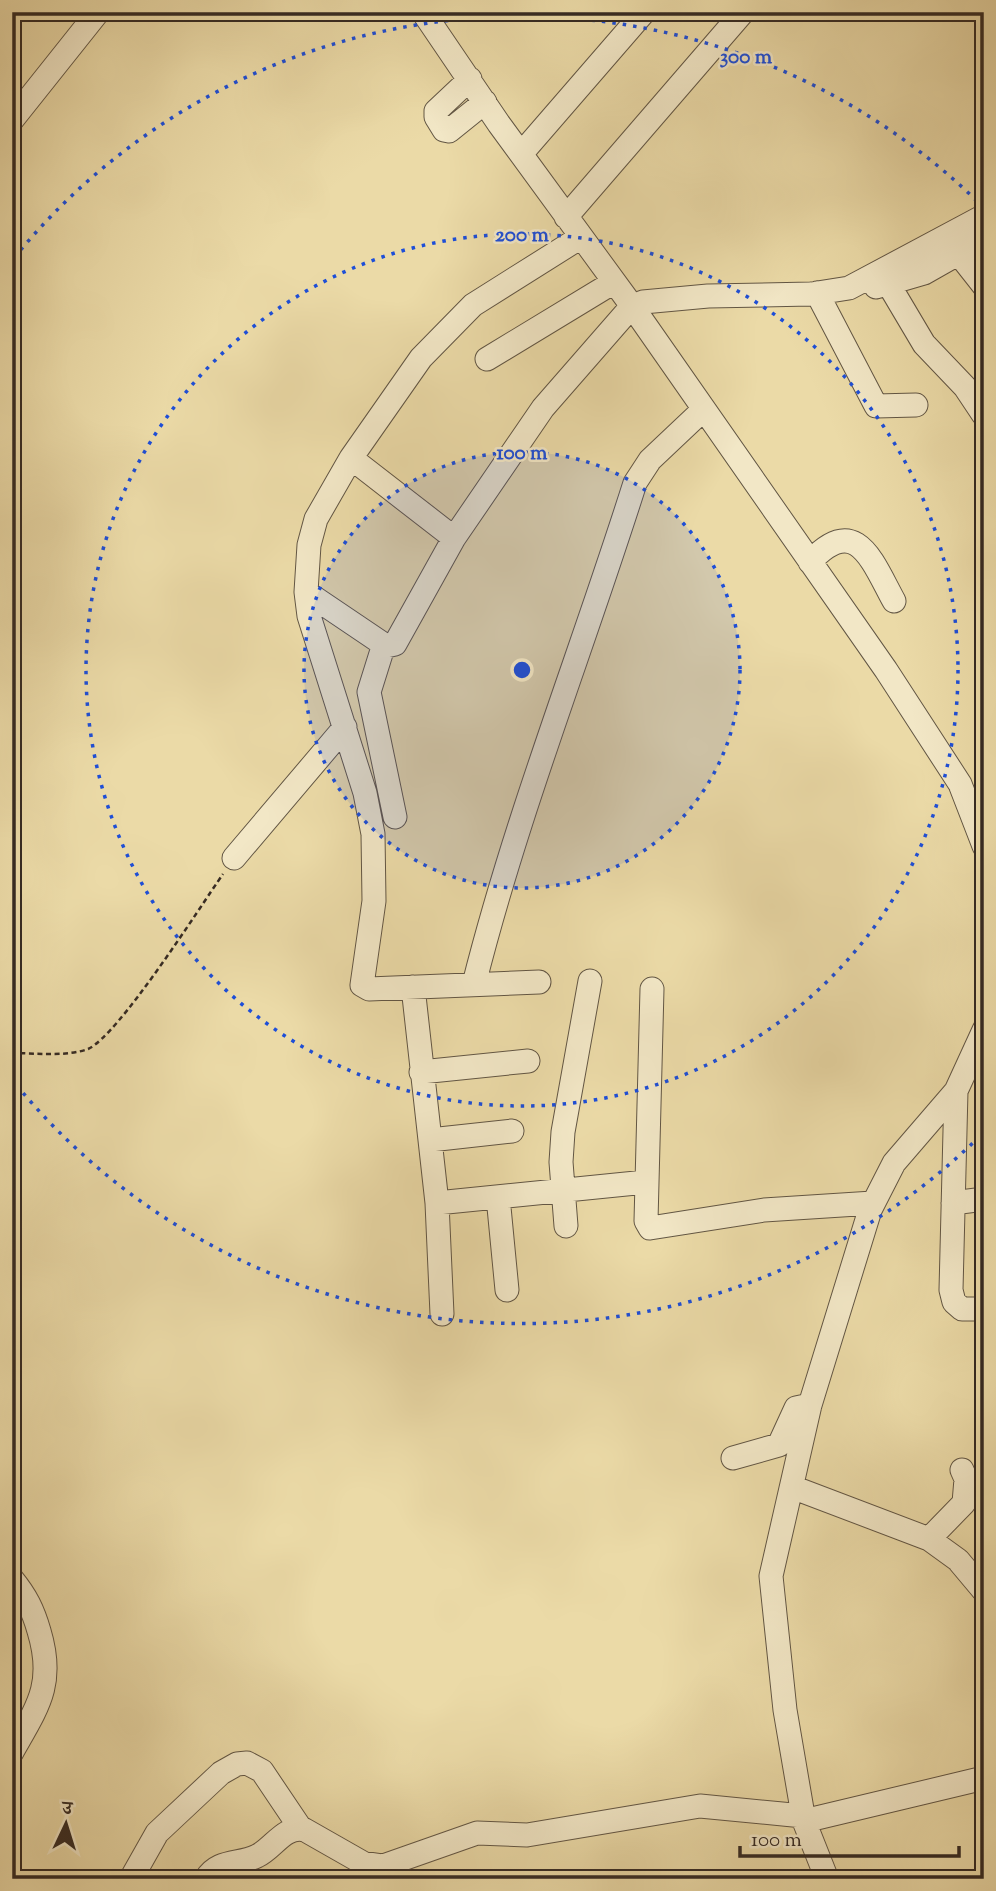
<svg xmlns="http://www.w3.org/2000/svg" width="996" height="1891" font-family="'Sorts Mill Goudy','Noto Serif Devanagari',serif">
  <rect width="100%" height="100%" fill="#ebdaa7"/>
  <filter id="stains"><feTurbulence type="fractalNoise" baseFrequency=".00286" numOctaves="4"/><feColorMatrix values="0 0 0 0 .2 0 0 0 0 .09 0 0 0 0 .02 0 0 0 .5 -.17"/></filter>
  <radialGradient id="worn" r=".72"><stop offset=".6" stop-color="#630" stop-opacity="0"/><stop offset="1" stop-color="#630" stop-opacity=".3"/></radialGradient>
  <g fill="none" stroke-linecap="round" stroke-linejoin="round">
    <defs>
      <path id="minor" d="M423,12l76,112 133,182 254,364 74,114 24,62
        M470,79l-34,32v6l8,13 5,1 36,-29
        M12,120l86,-108
        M521,154l123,-142
        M566,217l177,-205
        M958,253l26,33
        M889,285l35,59 41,43 18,27
        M876,287l48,-14 60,-34
        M817,293l59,113 40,-1
        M487,359l127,-77
        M351,458l103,80
        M810,562c46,-50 62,-1 84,39
        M306,592l80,54 9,-2 59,-106 89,-130 89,-102 11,-4 65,-6 103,-2 38,-6 135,-72
        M384,644l-15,48 26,125
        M234,858l111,-131
        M539,982l-170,7 -7,-4 12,-84 -1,-67 -8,-41 -56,-177 -3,-24 3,-47 7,-26 35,-61 70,-100 52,-53 108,-68
        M474,984c43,-171 108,-333 161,-501l15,-23 54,-51
        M413,987l24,216 5,111
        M652,989l-6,232 4,7 114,-18 109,-7
        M421,1072l107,-11
        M956,1091l-5,199 3,12 8,7h22
        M430,1140l82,-9
        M498,1197l9,93
        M437,1203l209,-21
        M953,1203l31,-4
        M566,1226l-5,-64 2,-30 27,-151
        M733,1458l46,-13 17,-37 14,-3
        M792,1487l137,52 29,21 26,31
        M929,1539l35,-36 2,-24 -4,-9
        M12,1579c14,17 21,31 27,52 16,53 -1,75 -27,121
        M804,1821l180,-43
        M131,1879l26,-46 64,-60 16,-9 10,-1 15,8 39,58
        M206,1879c12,-20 33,-14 51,-23 17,-8 27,-31 48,-26l58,33 20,3 94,-33 50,2 173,-29 103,10
        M827,1879l-23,-58 -19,-111 -14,-134 39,-171 60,-195 24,-47 62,-72 28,-61"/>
    </defs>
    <use href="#minor" stroke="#625644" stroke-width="25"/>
    <path stroke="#352a23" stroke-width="2.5" stroke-dasharray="5 3.5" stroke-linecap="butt" d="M12,1053c23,0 54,4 76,-4 30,-13 112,-142 135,-175"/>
    <use href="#minor" stroke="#f2e7c6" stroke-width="23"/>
  </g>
  <circle cx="522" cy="670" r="218" fill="#1d4ed8" fill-opacity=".12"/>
  <g fill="none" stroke="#1d4ed8" stroke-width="3.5" stroke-dasharray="3.5 7">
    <circle cx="522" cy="670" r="218"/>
    <circle cx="522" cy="670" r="436"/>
    <path d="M980 1136A654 654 0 0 1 14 1082M14 258A654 654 0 0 1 980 204"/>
  </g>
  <circle cx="522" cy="670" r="10" fill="#1d4ed8" stroke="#f2e7c6" stroke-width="3.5"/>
  <g font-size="21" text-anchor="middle" font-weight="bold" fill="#1d4ed8" stroke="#f2e7c6" stroke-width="5" stroke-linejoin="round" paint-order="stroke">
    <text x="746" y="63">300 m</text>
    <text x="522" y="241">200 m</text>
    <text x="522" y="459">100 m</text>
  </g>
  <rect width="996" height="1891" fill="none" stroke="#ebdaa7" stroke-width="42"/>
  <rect x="14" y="14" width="968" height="1863" fill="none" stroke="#352a23" stroke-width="3.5"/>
  <rect x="21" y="21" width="954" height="1849" fill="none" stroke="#352a23" stroke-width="2"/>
  <g transform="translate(66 1824) rotate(4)" stroke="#f2e7c6" stroke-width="5" paint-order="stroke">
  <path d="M0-5L12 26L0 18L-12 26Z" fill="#352a23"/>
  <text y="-10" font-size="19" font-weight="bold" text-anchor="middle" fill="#352a23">उ</text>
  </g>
  <path d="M740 1846v10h219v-10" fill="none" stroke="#352a23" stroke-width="3.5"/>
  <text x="751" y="1846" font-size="21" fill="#352a23" stroke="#f2e7c6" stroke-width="5" paint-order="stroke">100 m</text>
  <rect width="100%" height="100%" filter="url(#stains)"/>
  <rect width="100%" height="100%" fill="url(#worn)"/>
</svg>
